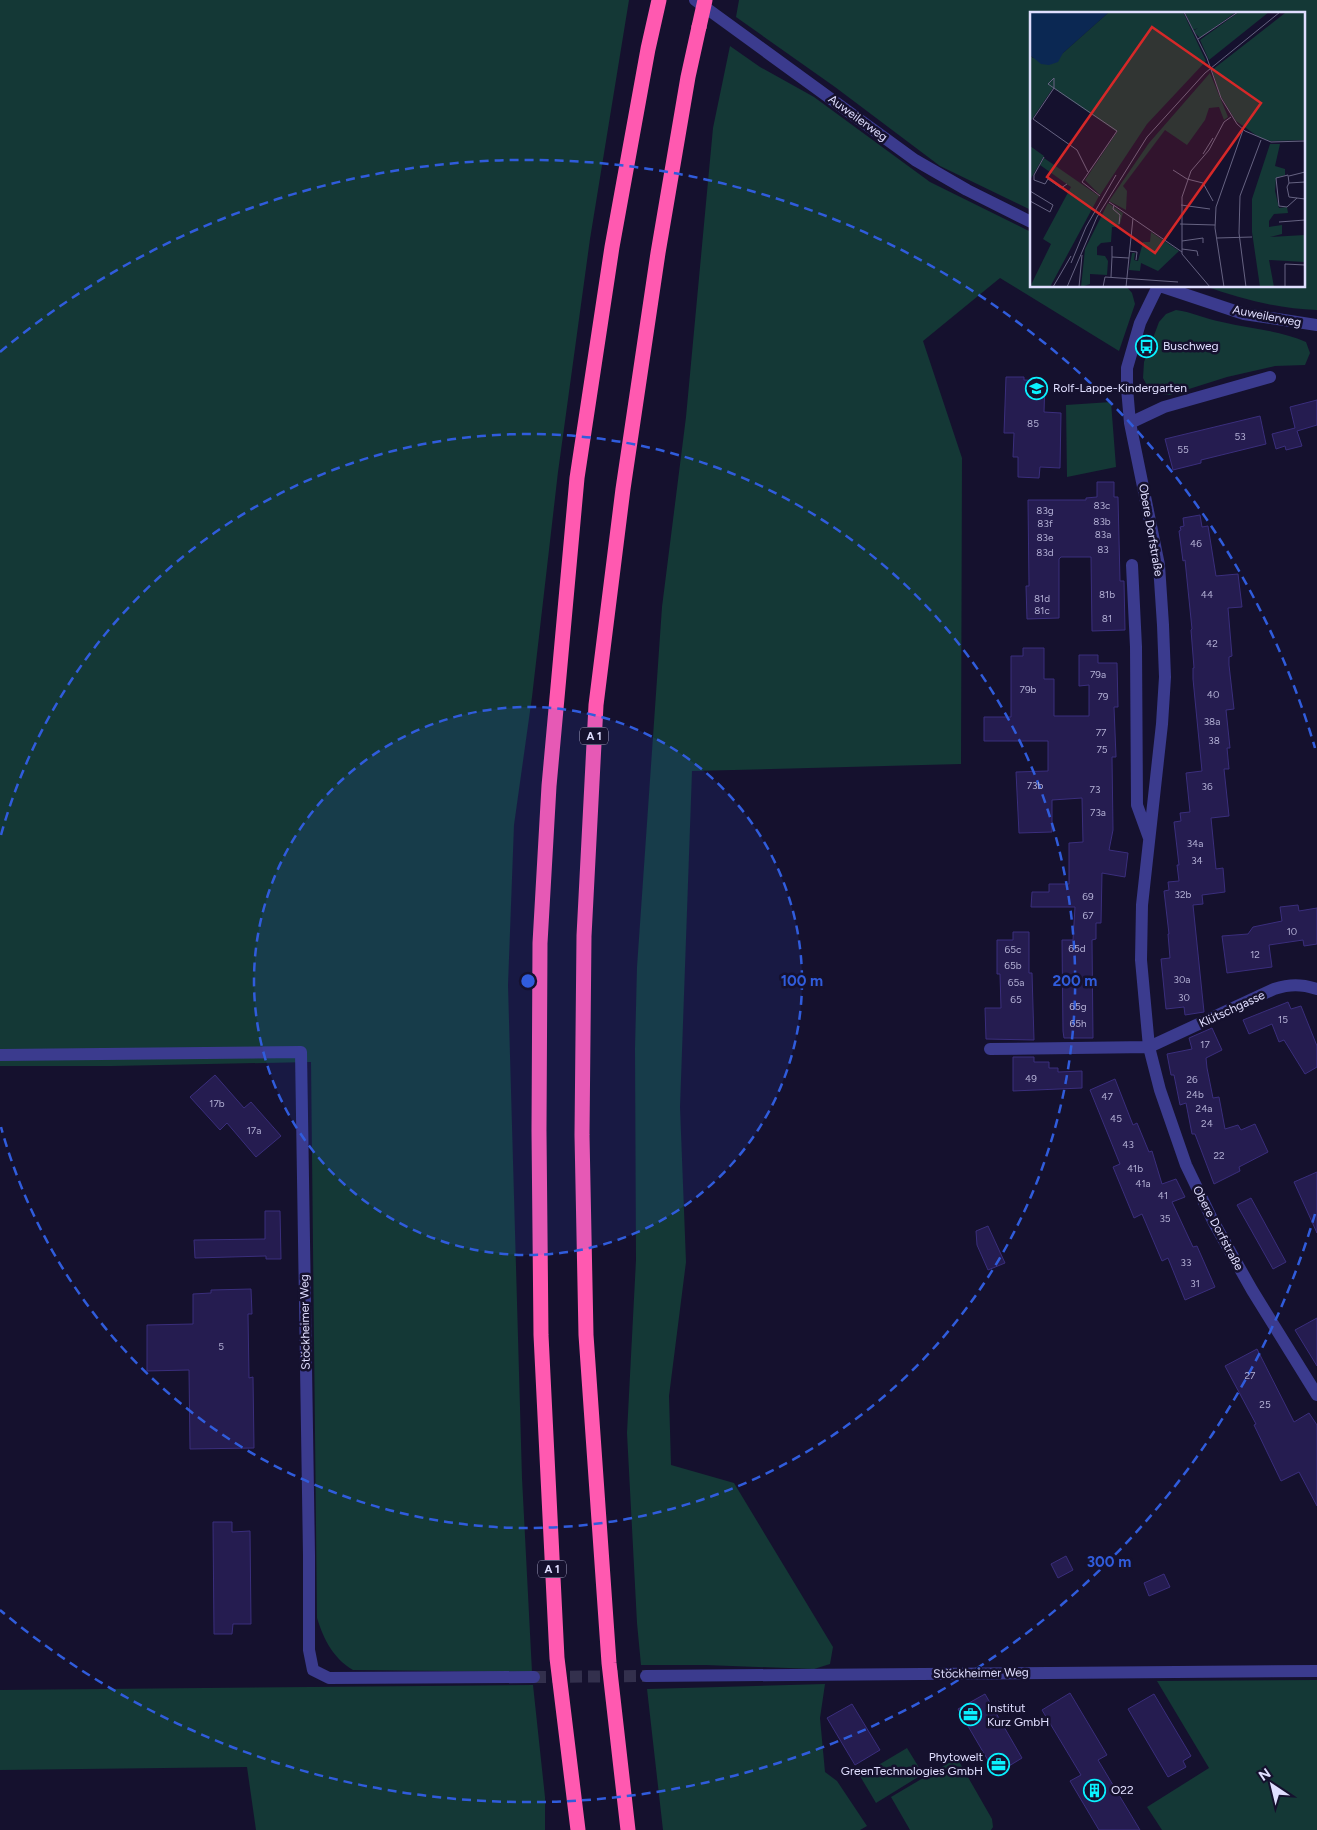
<svg xmlns="http://www.w3.org/2000/svg" width="1317" height="1830" font-family="Figtree,sans-serif">
  <rect width="100%" height="100%" fill="#15112e"/>
  <path fill="#143836" d="M0,0h629l-39,239 -32,233 -26,225 -18,128 -6,160 14,493 10,194 -179,-2c-20,-12 -29,-30 -36,-52l-6,-556 -199,4h-112z
    M739,0h578v310c-38,-1 -76,-11 -112,-24h98v-272h-272v196l-91,-44 -105,-79 -99,-70z
    M730,46l30,21 54,30 116,85 101,50v54h95l6,7 3,11 -16,47 -119,-73 -77,63 39,117 -1,306 -269,7 -12,336 6,155 -17,134 2,69 63,18 99,164 -3,17 -16,5 -108,-4h-65l-4,-42 -10,-190 9,-173 -1,-211 2,-82 25,-360 24,-190 27,-289z
    M1176,310c16,2 30,9 46,12 28,7 58,8 84,20l4,11 -5,12 -30,1 -48,11 -57,18 -19,-2 -8,-15 1,-16 15,-40 7,-8z
    M1111,402l5,65 -49,10 -1,-72z
    M1317,1680v150h-155l-15,-23 62,-39 -52,-87z
    M825,1684l-5,34 5,54 12,9 30,45 -7,4h-197l-16,-141z
    M533,1685l12,112v33h-289l-9,-63 -247,3v-80z
    M907,1748l16,26 -47,29 -16,-27z
    M957,1758l35,61 1,8 -2,3h-81l-19,-33z"/>
  <path fill="#251c50" stroke="#3a2e7c" d="M1006,377h18v3l21,1 -1,31 17,1 -1,55 -20,-1 -1,11 -21,-1v-20h-5l1,-24h-10z
    M1317,400v25l-20,6 5,15 -16,4 -1,-4 -9,3 -4,-15 23,-6 -5,-21z
    M1260,416l6,28 -65,16v3l-28,7 -8,-31z
    M1097,482h17v15h4l2,84h4l1,49 -33,1 -1,-74h-30l-2,2v59l-32,1 -1,-33h3l-1,-86h58v-2l11,-1z
    M1200,515l2,12 6,-1 8,50 22,-2 4,33 -14,1 4,48 -3,1v8l5,44 -8,1 4,38h-3l2,21h-5l5,47 -18,2 5,51 7,-1 2,24 -23,3 1,9 -10,1 11,107 -19,3 -1,-8 -18,2 -5,-50 9,-1 -2,-24h1l-5,-43 5,-1 -1,-8 11,-1 -2,-16h2l-5,-43 7,-1 -1,-8 10,-1 -4,-39 16,-2 -9,-92v-11h1l-3,-38 1,-1 -7,-69 -2,1 -4,-30 2,-1 -1,-3 4,-1 -1,-8z
    M1023,648h21v31h10v37h35v-31l-10,1v-31h19v8h19l1,44h-4l2,50h-4l1,73 -4,20 19,3 -3,24 -23,-4 -1,50h-5v16l-4,1 1,98h-29l-1,-7 -1,-91h11l2,-33h-44l1,-15h17v-8h20v-41l14,-1 -1,-44 -30,2v32l-33,1 -3,-61 32,-1v-30h-64v-24h27v-61h12z
    M1298,905l1,6 18,-3v36l-13,2 -1,-6 -34,5 3,22 -45,6 -5,-37 26,-2 5,-7 29,-6 -2,-14z
    M1013,932h16v41h3l2,67 -48,-1 -1,-31h16l-1,-34h-3v-34h16z
    M1288,1002l3,7 10,-3 16,40v21l-12,7 -21,-34 -5,2 -7,-18 -23,10 -6,-14z
    M1212,1028l10,22 -16,8 1,10 6,30 6,-1 6,32 13,-4 3,5 14,-6 13,28 -29,15 1,4 -26,13 -19,-50h-3l-6,-31 -6,2 -6,-30h-3l-4,-21 25,-5 -3,-11z
    M1013,1057h21v5h15v6h9v4l24,-1v17l-69,3z
    M215,1075l29,33 7,-6 30,34 -25,21 -29,-34 -7,7 -30,-33z
    M1115,1079l18,46 4,-2 12,29 3,-1 10,33 14,-5 9,18 -13,5 21,45 4,-1 18,41 -30,13 -17,-42 -6,3 -20,-47 -8,4 -21,-51 7,-3 -30,-74z
    M1317,1172v61l-23,-51z
    M1251,1198l35,64 -13,7 -36,-64z
    M265,1211h15l1,48h-15v-3l-71,2 -1,-18 71,-1z
    M988,1226l17,37 -17,7 -11,-25 -1,-14z
    M251,1289l1,25h-4l1,64 4,-1 1,71 -64,1 -1,-79 -42,1v-46l46,-1v-30l18,-1v-3z
    M1317,1318v48l-22,-36z
    M1257,1349l37,73 15,-9 8,12v81l-18,-34 -18,9 -27,-56 2,-1 -31,-58z
    M213,1522h19v10l18,-1 1,93h-18l-1,10h-18z
    M1066,1556l7,14 -15,8 -7,-14z
    M1164,1574l6,13 -21,9 -5,-13z
    M1070,1693l37,62 -9,5 42,70h-41l-29,-49 11,-6 -39,-65z
    M985,1694l37,64 -26,16 -38,-65z
    M1154,1694l37,62 -8,5 3,6 -18,10 -40,-68z
    M852,1704l28,46 -25,15 -28,-47z"/>
  <g fill="none" stroke-linecap="round" stroke-linejoin="round">
    <path stroke="#33304d" stroke-width="12" stroke-dasharray="12 6" stroke-linecap="butt" d="M534,1677l112,-1"/>
    <path stroke="#3b3b8e" stroke-width="12" d="M695,0l220,160 52,30 64,32
      M1158,286l-18,37 -13,45v20l3,35 29,142 4,60 2,52 -3,47 -20,181 -1,55 8,87 11,43 26,75 27,56 39,69 65,105
      M1160,286l84,28 73,11
      M1130,423l34,-16 106,-30
      M1132,565l4,82 1,158 12,33
      M990,1049l159,-2 125,-58c16,-5 27,-5 43,0
      M0,1055l301,-3 8,503v95l4,20 16,8 205,-1
      M646,1676l671,-5"/>
    <path stroke="#ff59b0" stroke-width="15" d="M578,1830l-21,-172 -16,-323 -2,-204 1,-188 9,-157 28,-308 35,-231 36,-198 11,-49
      M628,1830l-19,-167 -23,-328 -4,-200 2,-199 12,-231 27,-216 35,-236 30,-176 11,-50"/>
    <path stroke="#ff59b0" stroke-width="15" d="M699,27l6,-27"/>
  </g>
  <circle cx="528" cy="981" r="274" fill="#305cdc" fill-opacity=".12"/>
  <g fill="none" stroke="#305cdc" stroke-width="2.5" stroke-dasharray="9 6">
    <circle cx="528" cy="981" r="274"/>
    <path d="M1 835A547 547 0 1 1 1 1127"/>
    <path d="M1315 1214A821 821 0 0 1 0 1610M0 352A821 821 0 0 1 1315 748"/>
  </g>
  <defs>
    <symbol id="bus-ring" viewBox="-11 -11 22 22"><circle r="9.5" fill="#15112e" stroke="#0af1ff" stroke-width="1.5"/><path d="M-5-6H5V4H4V6H2V4H-2V6H-4V4H-5ZM-3.5-4V0h7V-4ZM-3.5 1.2v1.5H-2V1.2ZM2 1.2v1.5H3.5V1.2Z" fill="#0af1ff"/></symbol>
    <symbol id="school-ring" viewBox="-11 -11 22 22"><circle r="9.5" fill="#15112e" stroke="#0af1ff" stroke-width="1.5"/><path d="M0-5L7-2L0 1L-7-2ZM-4 1L0 2.5L4 1V4Q0 6-4 4Z" fill="#0af1ff"/></symbol>
    <symbol id="office-ring" viewBox="-11 -11 22 22"><circle r="9.5" fill="#15112e" stroke="#0af1ff" stroke-width="1.5"/><path d="M-6-3h4V-5.5h4V-3h4V5H-6ZM-1-4.5V-3h2v-1.5ZM-6 0V1H6V0Z" fill="#0af1ff"/></symbol>
    <symbol id="building-ring" viewBox="-11 -11 22 22"><circle r="9.5" fill="#15112e" stroke="#0af1ff" stroke-width="1.5"/><path d="M-4-6H4V6H1V3H-1V6H-4ZM-2.5-4.3h1.7v1.8h-1.7ZM.8-4.3h1.7v1.8H.8ZM-2.5-1h1.7V.8h-1.7ZM.8-1h1.7V.8H.8Z" fill="#0af1ff"/></symbol>
  </defs>
  <g fill-rule="evenodd">
    <use href="#bus-ring" x="1134" y="334" width="25" height="25"/>
    <use href="#school-ring" x="1024" y="376" width="25" height="25"/>
    <use href="#office-ring" x="958" y="1702" width="25" height="25"/>
    <use href="#office-ring" x="986" y="1752" width="25" height="25"/>
    <use href="#building-ring" x="1082" y="1778" width="25" height="25"/>
  </g>
  <g text-anchor="middle" dominant-baseline="central" stroke-width="5" stroke-linejoin="round" paint-order="stroke">
    <g font-size="10" fill="#b1aed3">
      <text x="1033" y="423">85</text>
      <text x="1240" y="436">53</text>
      <text x="1183" y="449">55</text>
      <text x="1102" y="505">83c</text>
      <text x="1045" y="510">83g</text>
      <text x="1102" y="521">83b</text>
      <text x="1045" y="523">83f</text>
      <text x="1103" y="534">83a</text>
      <text x="1045" y="537">83e</text>
      <text x="1196" y="543">46</text>
      <text x="1103" y="549">83</text>
      <text x="1045" y="552">83d</text>
      <text x="1107" y="594">81b</text>
      <text x="1207" y="594">44</text>
      <text x="1042" y="598">81d</text>
      <text x="1042" y="610">81c</text>
      <text x="1107" y="618">81</text>
      <text x="1212" y="643">42</text>
      <text x="1098" y="674">79a</text>
      <text x="1028" y="689">79b</text>
      <text x="1213" y="694">40</text>
      <text x="1103" y="696">79</text>
      <text x="1212" y="721">38a</text>
      <text x="1101" y="732">77</text>
      <text x="1214" y="740">38</text>
      <text x="1102" y="749">75</text>
      <text x="1035" y="785">73b</text>
      <text x="1207" y="786">36</text>
      <text x="1095" y="789">73</text>
      <text x="1098" y="812">73a</text>
      <text x="1195" y="843">34a</text>
      <text x="1197" y="860">34</text>
      <text x="1183" y="894">32b</text>
      <text x="1088" y="896">69</text>
      <text x="1088" y="915">67</text>
      <text x="1292" y="931">10</text>
      <text x="1077" y="948">65d</text>
      <text x="1013" y="949">65c</text>
      <text x="1255" y="954">12</text>
      <text x="1013" y="965">65b</text>
      <text x="1182" y="979">30a</text>
      <text x="1016" y="982">65a</text>
      <text x="1184" y="997">30</text>
      <text x="1016" y="999">65</text>
      <text x="1078" y="1006">65g</text>
      <text x="1283" y="1019">15</text>
      <text x="1078" y="1023">65h</text>
      <text x="1205" y="1044">17</text>
      <text x="1031" y="1078">49</text>
      <text x="1192" y="1079">26</text>
      <text x="1195" y="1094">24b</text>
      <text x="1107" y="1096">47</text>
      <text x="217" y="1103">17b</text>
      <text x="1204" y="1108">24a</text>
      <text x="1116" y="1118">45</text>
      <text x="1207" y="1123">24</text>
      <text x="254" y="1130">17a</text>
      <text x="1128" y="1144">43</text>
      <text x="1219" y="1155">22</text>
      <text x="1135" y="1168">41b</text>
      <text x="1143" y="1183">41a</text>
      <text x="1163" y="1195">41</text>
      <text x="1165" y="1218">35</text>
      <text x="1186" y="1262">33</text>
      <text x="1195" y="1283">31</text>
      <text x="221" y="1346">5</text>
      <text x="1250" y="1375">27</text>
      <text x="1265" y="1404">25</text>
    </g>
    <g fill="#15112e" stroke="#a3a0c0" stroke-width="1">
      <rect x="580" y="727.5" width="28" height="17" rx="4"/>
      <rect x="538" y="1560.5" width="28" height="17" rx="4"/>
    </g>
    <g font-size="11" font-weight="bold" fill="#e0deff">
      <text x="594" y="736">A 1</text>
      <text x="552" y="1569">A 1</text>
    </g>
    <g font-size="12" fill="#e0deff" stroke="#15112e">
      <text transform="translate(858 118) rotate(36)">Auweilerweg</text>
      <text transform="translate(1267 316) rotate(11)">Auweilerweg</text>
      <text transform="translate(1151 530) rotate(80)">Obere Dorfstraße</text>
      <text transform="translate(1232 1009) rotate(-25)">Klütschgasse</text>
      <text transform="translate(1218 1228) rotate(62)">Obere Dorfstraße</text>
      <text transform="translate(305 1322) rotate(-91)">Stöckheimer Weg</text>
      <text transform="translate(981 1673) rotate(-1)">Stöckheimer Weg</text>
    </g>
    <g font-size="12" fill="#e0deff" stroke="#15112e" text-anchor="start">
      <text x="1163" y="346">Buschweg</text>
      <text x="1053" y="388">Rolf-Lappe-Kindergarten</text>
      <text x="987" y="1708">Institut<tspan x="987" dy="14">Kurz GmbH</tspan></text>
      <text x="983" y="1757" text-anchor="end">Phytowelt<tspan x="983" dy="14">GreenTechnologies GmbH</tspan></text>
      <text x="1111" y="1790">O22</text>
    </g>
  </g>
  <g transform="translate(1030 12)">
    <rect width="275" height="275" fill="#15112e"/>
    <path d="M79,0h74l23,49 -59,63 -47,71 -15,-15 32,-48 -64,-44 -23,34v-67l3,3 30,-5zM155,0h51l-36,26 -7,-7 5,-3 -5,2zM209,0h30l-60,48 -9,-20zM275,0v128l-34,1 -11,-3 -24,-17 -16,-26 -8,-25 73,-57zM180,61l18,44 -4,3 -5,-13 -10,1 -4,12 -18,25 -22,-15 -42,56 4,5 -1,19 -17,-9 40,-58zM240,132h10l-5,22 10,3v6l-9,3 -1,13 4,17 8,-1 1,6 -14,1 -5,7v6l13,-2v9l-12,3 35,-2v27l-36,-2 5,27h-14l-8,-55v-33zM0,134l14,10 -14,24zM14,146l55,38 -49,91h-20l21,-43 -8,-5 28,-52 -31,-22zM78,191l15,10 -4,14h-7l-1,15 -10,1 -4,4v8l8,1 3,5 -1,14 -17,-1v10l-9,3 4,-38zM121,220l28,19 -21,20 -17,-8 -1,8 -11,-1 3,-17h3l-1,7 4,1 5,-19h7z" fill="#143836"/>
    <path d="M0,0h79l-46,41 -5,9 -9,3 -8,-1 -11,-9z" fill="#0b2853"/>
    <path fill="none" stroke="#666382" stroke-width="1" d="M154,0l23,46 14,40 16,26 8,7 26,11 34,-1M168,27l40,-27M24,66l-6,6 69,47 -35,51 18,14M24,66v10l-21,31 44,31 11,22M173,142l10,-16M143,158l14,9 16,4 10,18M259,164l16,-4M4,168l11,4 3,-5 13,9 6,-4M4,168v-5l10,-18M275,170l-16,1 -2,4 2,10 16,2M259,171l-1,-8 -12,3 3,28 8,1 10,-9M0,179l23,14 -3,7 -20,-11M79,190l73,50M84,193l-1,4 7,6 -1,9M151,193l29,4M249,210l26,-2M150,212l35,1M187,226l35,-1M152,229l21,-3v5M82,234v11l17,1M152,237l15,2 1,5M99,239l8,1 -1,8M41,251l15,-36 30,-52M81,265l1,-20M255,274v-22l20,1M23,275l18,-31M37,275l30,-70 50,-80 58,-64 75,-61M49,275l3,-32M73,275l2,-10 73,5M96,275l7,-69M180,275l-28,-33v-57l9,-26 18,-21 15,-28 7,-5M194,275l-9,-59 1,-21 27,-77M216,275l-7,-54 1,-37 21,-56"/>
    <path fill="#d62828" fill-opacity="0.15" stroke="#d62828" stroke-width="2.5" d="M122,15l109,76 -106,150 -108,-76z"/>
    <rect width="275" height="275" fill="none" stroke="#e0deff" stroke-width="2.5"/>
  </g>
  <circle cx="528" cy="981" r="8" fill="#305cdc" stroke="#15112e" stroke-width="2.5"/>
  <g font-size="15" text-anchor="middle" font-weight="bold" fill="#305cdc" stroke="#15112e" stroke-width="5" stroke-linejoin="round" paint-order="stroke">
    <text x="802" y="986">100 m</text>
    <text x="1075" y="986">200 m</text>
    <text x="1109" y="1567">300 m</text>
  </g>
  <g transform="translate(1272 1785) rotate(325)" stroke="#15112e" stroke-width="4" paint-order="stroke">
  <path d="M0-4L9 19L0 12L-9 19Z" fill="#e0deff"/>
  <text y="-8" font-size="14" font-weight="bold" text-anchor="middle" fill="#e0deff">N</text>
  </g>
</svg>
